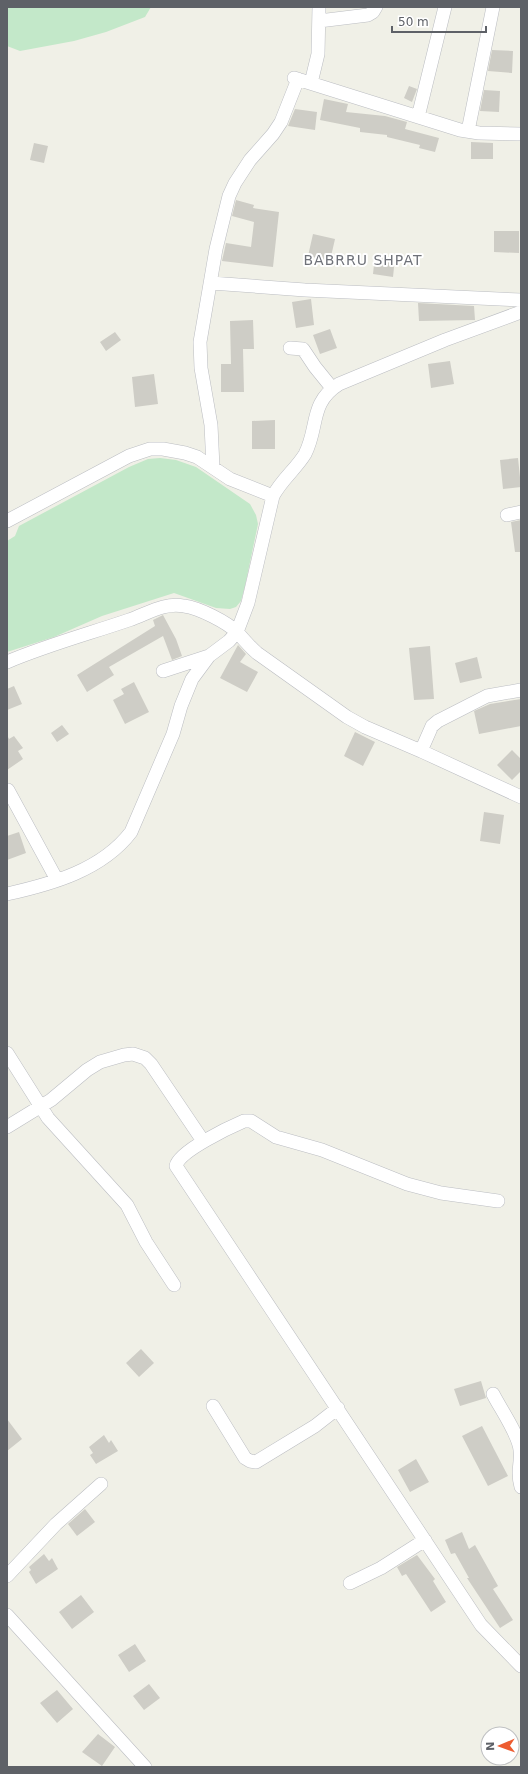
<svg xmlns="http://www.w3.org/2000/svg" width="528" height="1774" font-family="'DejaVu Sans',sans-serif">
  <rect width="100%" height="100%" fill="#f0f0e7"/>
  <path fill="#c3e8c9" d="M7,7h144l-6,10 -39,15 -32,9 -54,10 -13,-5z
    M160,458l16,2 20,7 54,37 6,11 2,9 -13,62 -4,15 -5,6 -6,2 -14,-1 -42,-15 -72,23 -48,21 -47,15v-111l8,-5 4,-10 110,-59 19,-8z"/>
  <path fill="#cecdc6" d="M492,50l21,1 -1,22 -24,-2z
    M409,86l8,3 -5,13 -8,-4z
    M484,90l16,1 -1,21 -19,-1z
    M324,99l24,5 -2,8 39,4 22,6 -2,7 34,9 -4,14 -16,-4 1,-3 -33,-8v-2l-27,-3v-4l-40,-8z
    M295,109l22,3 -2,18 -27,-4z
    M471,142l22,1v16h-22z
    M34,143l14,3 -4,17 -14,-3z
    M236,200l18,5 -1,3 26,4 -6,55 -51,-6 4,-18 25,4 3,-25 -22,-6z
    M494,231h25v22l-25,-1z
    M313,234l22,5 -5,22 -22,-5z
    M375,255l20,3 -2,19 -20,-3z
    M311,299l3,26 -18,3 -4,-26z
    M418,303l56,3 1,14 -56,1z
    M253,320l1,29h-11l1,43h-23v-28h10l-1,-43z
    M330,329l7,19 -17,6 -7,-19z
    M115,332l6,8 -15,11 -6,-9z
    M450,361l4,23 -23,4 -3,-24z
    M154,374l4,30 -23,3 -3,-30z
    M275,420v29h-23v-28z
    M518,458l3,29 -18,2 -3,-29z
    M521,520v32h-6l-4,-30z
    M163,615l13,24 6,17 -10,4 -9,-24 -54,31 5,8 -27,17 -10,-17 78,-49 -2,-6z
    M238,645l8,9 -6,8 18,10 -11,20 -27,-14z
    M430,646l4,53 -20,1 -5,-52z
    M477,657l5,21 -22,5 -5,-20z
    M134,682l15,30 -24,12 -12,-24 11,-6 -3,-5z
    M14,686l8,18 -15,6v-21z
    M521,699v27l-42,8 -5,-23 16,-7z
    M62,725l7,9 -12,8 -6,-9z
    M355,732l20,10 -12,24 -19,-10z
    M7,735l2,4 5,-3 9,12 -5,3 5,8 -16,11z
    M512,750l9,9v12l-9,9 -15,-15z
    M484,812l20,3 -4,29 -20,-3z
    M19,832l7,21 -19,7v-24z
    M141,1349l13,14 -15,14 -13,-14z
    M481,1381l5,17 -26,8 -6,-17z
    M7,1419l15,20 -15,12z
    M482,1426l26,50 -20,10 -26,-50z
    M104,1435l5,8 2,-3 7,11 -22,13 -6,-9 3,-2 -4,-6z
    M416,1459l13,23 -19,10 -12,-22z
    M85,1509l10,13 -18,14 -9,-12z
    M462,1532l7,17 6,-4 23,41 -5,3 20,31 -13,8 -33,-50h2l-14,-25 -4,1 -6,-14z
    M44,1554l5,7 3,-3 6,11 -22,15 -7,-12 2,-2 -2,-3z
    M417,1555l18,24 -2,2 13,21 -15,10 -25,-38 -4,2 -5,-9z
    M81,1595l13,17 -22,17 -13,-17z
    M135,1644l11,17 -17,11 -11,-17z
    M149,1684l11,14 -16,12 -11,-14z
    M57,1690l16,19 -16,14 -17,-20z
    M98,1734l17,13 -13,19 -20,-14z"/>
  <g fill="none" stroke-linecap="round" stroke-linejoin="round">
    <defs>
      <path id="minor" d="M319,21l49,-6 5,-3 3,-5
        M294,78l166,52 19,3 42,1
        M311,83l7,-29 1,-47
        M418,117l27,-110
        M468,131l25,-124
        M211,283l94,7 216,10
        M290,348l13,1 12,18 17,21
        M213,467l-2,-42 -10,-57 -1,-26 16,-93 13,-53 6,-13 15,-23 23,-26 8,-12 17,-43
        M507,515l14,-3
        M7,521l122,-65 21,-7h13l22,4 12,4 33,22 43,17
        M7,662c40,-17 81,-28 122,-42 18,-6 35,-18 55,-14 15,2 43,16 54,27 6,7 12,14 19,20l90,64 18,10 56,24 100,46
        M163,671l46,-15
        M421,751l11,-25 6,-5 49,-25 34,-6
        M8,790l49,90
        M7,894c45,-10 95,-24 124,-62l42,-98 8,-28 11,-27 17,-23 20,-15 8,-9 11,-29 25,-107c9,-17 23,-27 32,-42 14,-27 4,-51 34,-70l106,-44 76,-28
        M7,1053l41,65 79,87 19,37 28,43
        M7,1127l44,-27 36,-30 13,-8 24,-7 9,-1 12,4 6,6 52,77
        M498,1201l-57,-8 -34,-9 -85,-34 -46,-13 -25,-16h-7c-14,6 -65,30 -68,45l305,459 40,41
        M493,1394c7,14 26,41 27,56 2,14 -4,20 1,37
        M213,1406l32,52 5,3 6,1 59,-36 23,-18
        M7,1576l49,-52 45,-40
        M350,1583l31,-15 44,-28
        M7,1615l138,152"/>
    </defs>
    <use href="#minor" stroke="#bbbdc2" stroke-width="14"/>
    <use href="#minor" stroke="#fff" stroke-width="13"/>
  </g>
  <g text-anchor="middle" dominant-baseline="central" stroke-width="4" stroke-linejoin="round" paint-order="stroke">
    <g font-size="14" letter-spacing="1" fill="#6f7279" stroke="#fff">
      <text x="363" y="260">BABRRU SHPAT</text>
    </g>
  </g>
  <rect width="528" height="1774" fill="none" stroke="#5e6167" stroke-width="16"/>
  <g transform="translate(500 1746) rotate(268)"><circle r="19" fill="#ffffff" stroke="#bfc0c2"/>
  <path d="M0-3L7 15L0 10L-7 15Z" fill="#ed5c30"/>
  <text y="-6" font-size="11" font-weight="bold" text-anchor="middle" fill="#5e6167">N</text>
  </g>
  <path d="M392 26v6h94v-6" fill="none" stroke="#5e6167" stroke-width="2"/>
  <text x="398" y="26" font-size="12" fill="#5e6167" stroke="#ffffff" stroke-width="3" paint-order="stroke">50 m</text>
</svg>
